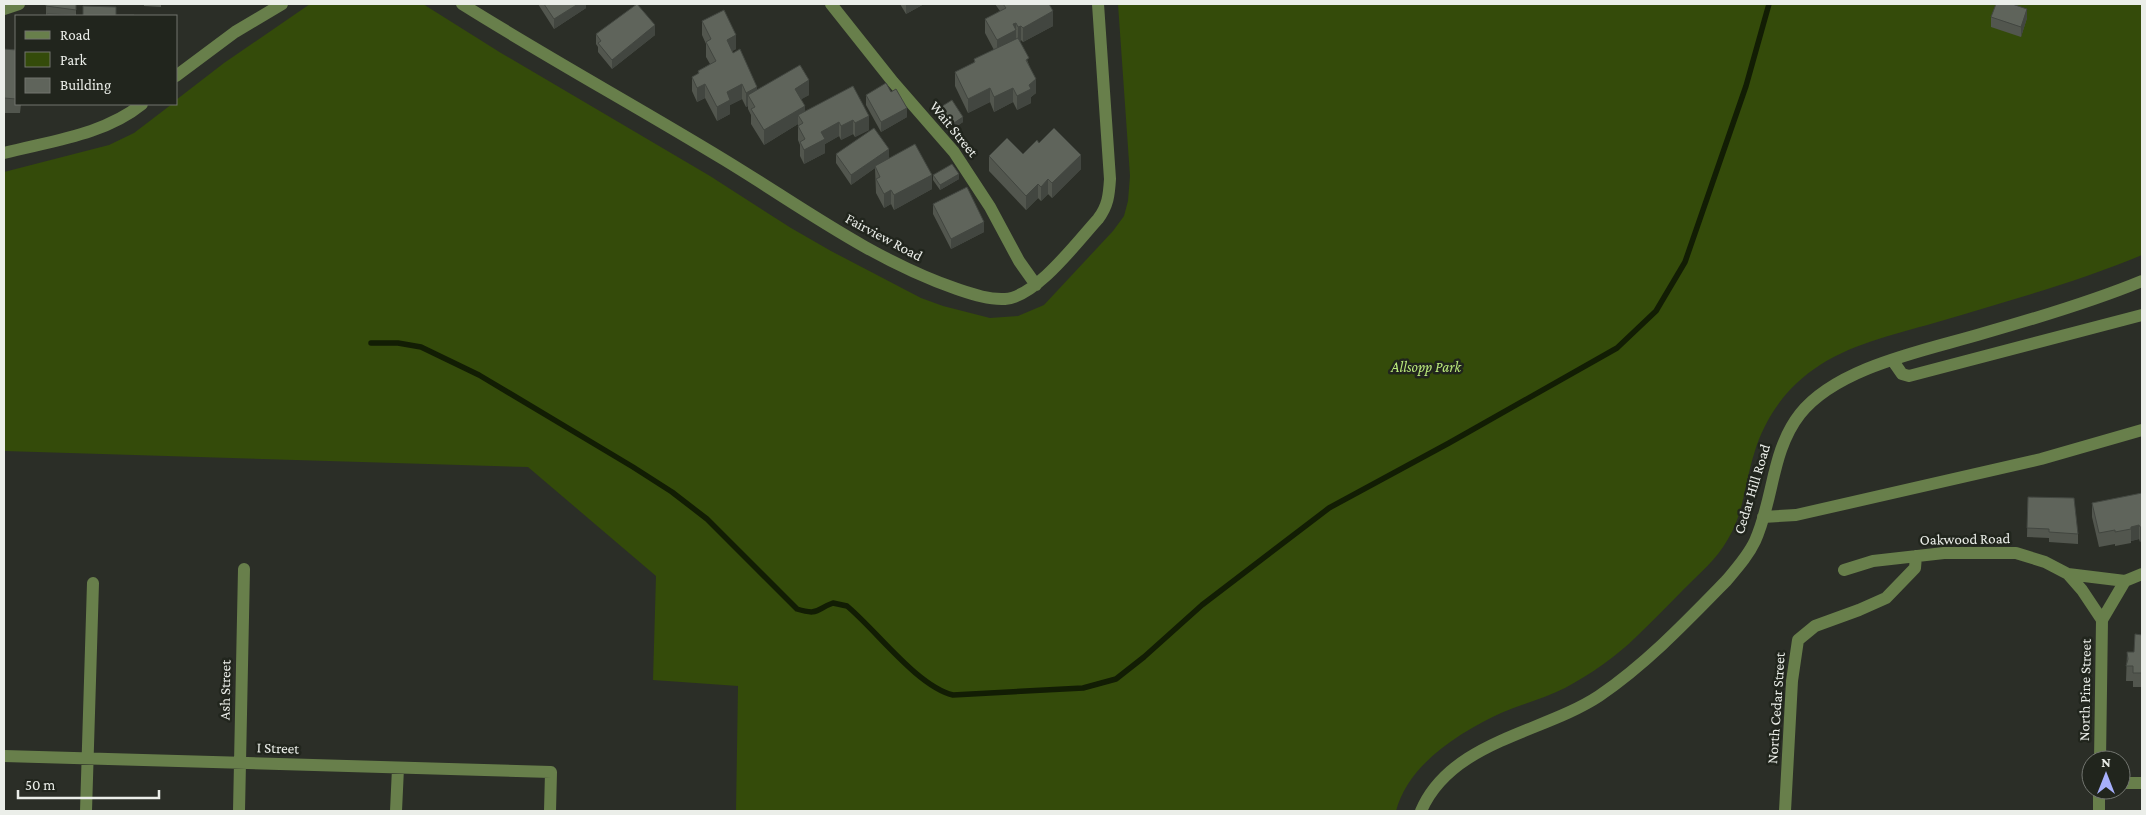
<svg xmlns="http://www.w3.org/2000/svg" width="2146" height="815" font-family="'Crimson Pro',serif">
  <rect width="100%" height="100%" fill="#2b2e27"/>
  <path fill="#344b0a" d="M310,4h113l78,49 209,123 81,52 40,23 90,47 22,8 47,12 28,-2 26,-11 69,-74 11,-15 4,-15 2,-25 -12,-172h1024v251c-65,27 -134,46 -201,66 -41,12 -85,21 -121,44 -33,21 -55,52 -66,89 -9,28 -10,59 -26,85 -11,20 -29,35 -45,51 -15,15 -30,31 -46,46 -20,20 -46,38 -72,52 -20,10 -43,16 -64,25 -42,20 -92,50 -105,98h-660l2,-125 -85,-6 3,-104 -128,-109 -524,-16v-279l105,-27 25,-12 38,-29h4v-4l48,-37z"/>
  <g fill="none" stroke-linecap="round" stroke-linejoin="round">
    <path stroke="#121d04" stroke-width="5.5" d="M371,343h27l23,4 58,28 154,92 39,25 35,27 90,90c22,7 19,0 36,-6l14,3c30,25 70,80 106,89l130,-7 33,-9 28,-22 58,-52 127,-97 120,-65 168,-95 39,-37 29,-49 61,-176 23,-82"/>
    <path stroke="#687f4b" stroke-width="12" d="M462,4c86,54 174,102 261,155 76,46 149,101 234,130 15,5 32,11 48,10 31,-2 72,-57 93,-80 10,-13 11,-24 12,-40l-12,-175
      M831,4l62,78 61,70 36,55 29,54 17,24
      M4,9l15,-5
      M176,76l59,-44 47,-28
      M4,153c46,-12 100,-18 138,-49
      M1893,361l9,13 7,2 233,-61
      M1763,517l33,-2 245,-56 101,-29
      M1844,570l29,-9 71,-8h72l29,9 23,12 57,7 17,-7
      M2068,574l14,16 20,30
      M4,756l547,16 -1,39
      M2100,760l2,-140 23,-39
      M2121,783h21
      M86,811l7,-228
      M239,811l5,-242
      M396,811l2,-43
      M1421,811c30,-70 122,-78 178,-115 48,-33 87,-74 127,-115 11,-13 22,-25 29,-40 19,-42 16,-90 45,-127 38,-48 128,-64 184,-81 53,-15 107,-31 158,-52
      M1785,811l7,-130 6,-41 17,-14 44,-16 27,-12 29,-30 1,-12
      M2099,811v-21"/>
  </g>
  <path fill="#52564e" d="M46,4h30v12h-30z
    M144,4h17v3l-17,-1z
    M538,4h48v4l-32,21z
    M900,4h24l-18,10z
    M995,4h54l4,22 -30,16 -2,-2 -1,1 9,24 7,28 -5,4v6l-14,7 -4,-8 -19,10 -4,-10 -22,11 -13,-27v-14l19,-9v-4l20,-9 -9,-17v-14l15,-8z
    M1991,17l36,1 -6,19 -30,-10z
    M702,21l34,28 -4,2 25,39 52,5 -8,4 4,13 48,-26 16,44 -14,7 -2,-3 -12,6 -2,-4 -14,8v9l-21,11 -4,-8v-11l-2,-5v-16l-34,21 -13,-21v-9l-3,-6v-3l-2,1 -4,-8 -12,6v9l-13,7 -12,-23 -8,4 -5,-11v-14l6,-3v-3l12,-7 -4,-7v-13l-4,-9z
    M596,34l59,1 -43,34 -14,-17v-5l-2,-3z
    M4,49l12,1v54h5l-1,9h-16z
    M866,95l41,22 -26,15 -15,-27z
    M936,110l27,12 -15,10 -12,-17z
    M836,154l53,5 43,30 -38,21 -3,-6 -7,4 -8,-15 -1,-25 -24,17 -15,-22z
    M1023,154l58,15 -29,29 -4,-4 -7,7 -3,-3 -12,12 -37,-39v-15z
    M933,175l26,4 -19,11 -7,-10z
    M933,204l51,28 -33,17 -18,-35z
    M2142,493l-2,49 -1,-3 -8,2v2l-16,3v-2l-16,3 -7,-30v-14z
    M2028,497l50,37v10l-29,-2v-4l-22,-1z
    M2142,635v52h-9v-6h-7l1,-29h7z"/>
  <path fill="#424640" d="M578,4h8v4l-32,21v-10z
    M907,4h17l-18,10v-9z
    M2027,9v9l-6,19v-10z
    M1053,11v15l-30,16v-14z
    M1016,23v21l-19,10v-14l16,-16z
    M655,25v10l-43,34v-9z
    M1021,26v14l-3,2v-15z
    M736,35v14l-9,5v-14z
    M1036,79v14l-5,4v6l-14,7v-14z
    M809,80v15l-14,8v-14z
    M705,84v14l-8,4v-14z
    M742,84v15l-12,6v9l-13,7v-14l10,-15z
    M757,87v14l-9,-6v11l-2,1v-14z
    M990,88v14l-22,11v-14z
    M1013,88v14l-19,10v-15z
    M805,106v15l-7,-6v9l-34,21v-15z
    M907,108v9l-26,15v-10z
    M869,116v14l-14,7v-14z
    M963,117v5l-15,10v-5z
    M853,120v14l-12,6v-14z
    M839,122v14l-14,8v9l-21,11v-14l17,-18z
    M889,149v10l-14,7v2l-24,17v-10z
    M1081,155v14l-29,29v-15z
    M959,174v5l-19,11v-5z
    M932,175v14l-38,21v-15z
    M1048,179v15l-7,7v-14z
    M1038,184v14l-12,12v-14z
    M891,190v14l-7,4v-14z
    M984,222v10l-33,17v-10z
    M2139,525v14l-8,2v-14z
    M2140,527h2v14l-2,1z"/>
  <path fill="#5f645b" stroke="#424640" d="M46,4h30v6l-30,-4z
    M544,4h34l-24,15z
    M637,4l18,21 -43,35 -14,-17 3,-2 -5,-7z
    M1003,4h46l4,7 -30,17 -2,-2 -3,1 -2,-4 -3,1 3,6 -19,10 -12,-21 21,-11z
    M1996,4h16l15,5 -6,18 -30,-10z
    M83,6l33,1v8h18v1h-51z
    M724,10l12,25 -9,5 6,13 7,-4 17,38 -11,6 -4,-9 -15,8 3,8 -13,7 -12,-23 -8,4 -5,-11 7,-4 -1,-2 18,-10 -10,-19 5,-3 -9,-18z
    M47,14l28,1v1h-28z
    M1018,38l11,20 -3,2 10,19 -7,6 2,4 -14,7 -4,-8 -19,9 -4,-9 -22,11 -13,-27 20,-10 -1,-3z
    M4,49l12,1v49l-12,-1z
    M800,65l9,15 -14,9 10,17 -41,24 -13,-21 4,-2 -7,-12z
    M886,83l5,9 5,-3 11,19 -26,14 -15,-27z
    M853,86l16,30 -14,7 -2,-3 -12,6 -2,-4 -18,10 4,7 -21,11 -4,-8 5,-3 -7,-13 5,-3 -5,-8z
    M952,100l11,17 -15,10 -12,-17z
    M874,128l15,21 -38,26 -15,-21z
    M1054,128l27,27 -29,28 -4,-4 -7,8 -3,-3 -12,12 -37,-40 18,-18 16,16 14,-14 2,3z
    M915,144l17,31 -38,20 -3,-5 -7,4 -8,-15 4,-2 -5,-11z
    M952,164l7,10 -19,11 -7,-10z
    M967,187l17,35 -33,17 -18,-35z
    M2142,493v34h-2l-1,-2 -8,2v2l-16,3v-2l-16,3 -7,-30z
    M2028,497l46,1 4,36 -29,-2v-3l-22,-1z
    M2135,634l7,1v38h-9v-7h-7l2,-7 -1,-7h7z"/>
  <g text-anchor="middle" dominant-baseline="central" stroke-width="5" stroke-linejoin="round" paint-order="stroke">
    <g font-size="15" fill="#ebeee9" stroke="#21251d">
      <text transform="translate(954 129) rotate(51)">Wait Street</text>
      <text transform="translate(884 237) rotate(28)">Fairview Road</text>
      <text transform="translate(1752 489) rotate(-73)">Cedar Hill Road</text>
      <text transform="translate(1965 539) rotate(-1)">Oakwood Road</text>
      <text transform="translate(225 690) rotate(-89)">Ash Street</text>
      <text transform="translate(2085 690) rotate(-89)">North Pine Street</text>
      <text transform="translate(1776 708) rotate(-86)">North Cedar Street</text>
      <text transform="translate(278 748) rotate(2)">I Street</text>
    </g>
    <g font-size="15" font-style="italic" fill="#b9e87b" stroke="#21251d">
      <text x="1426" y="367">Allsopp Park</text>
    </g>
  </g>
  <rect width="2146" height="815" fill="none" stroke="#ebeee9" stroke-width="10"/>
  <rect x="15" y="15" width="162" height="90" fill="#21251d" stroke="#72756f"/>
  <rect x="25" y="31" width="25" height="8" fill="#687f4b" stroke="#72756f"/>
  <text x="60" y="40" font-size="15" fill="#ebeee9">Road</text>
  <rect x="25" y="52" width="25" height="15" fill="#344b0a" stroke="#72756f"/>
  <text x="60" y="65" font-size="15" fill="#ebeee9">Park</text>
  <rect x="25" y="78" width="25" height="15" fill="#5f645b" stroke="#72756f"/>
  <text x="60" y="90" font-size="15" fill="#ebeee9">Building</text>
  <g transform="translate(2106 775)"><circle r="24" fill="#21251d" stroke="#72756f"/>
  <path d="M0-4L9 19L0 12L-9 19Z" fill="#a7b0fc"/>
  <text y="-8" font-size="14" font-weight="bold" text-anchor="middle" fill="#ebeee9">N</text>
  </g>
  <path d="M18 790v8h141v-8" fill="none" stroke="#ebeee9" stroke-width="2.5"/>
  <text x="25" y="790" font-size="15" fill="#ebeee9" stroke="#21251d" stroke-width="4" paint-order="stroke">50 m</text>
</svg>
